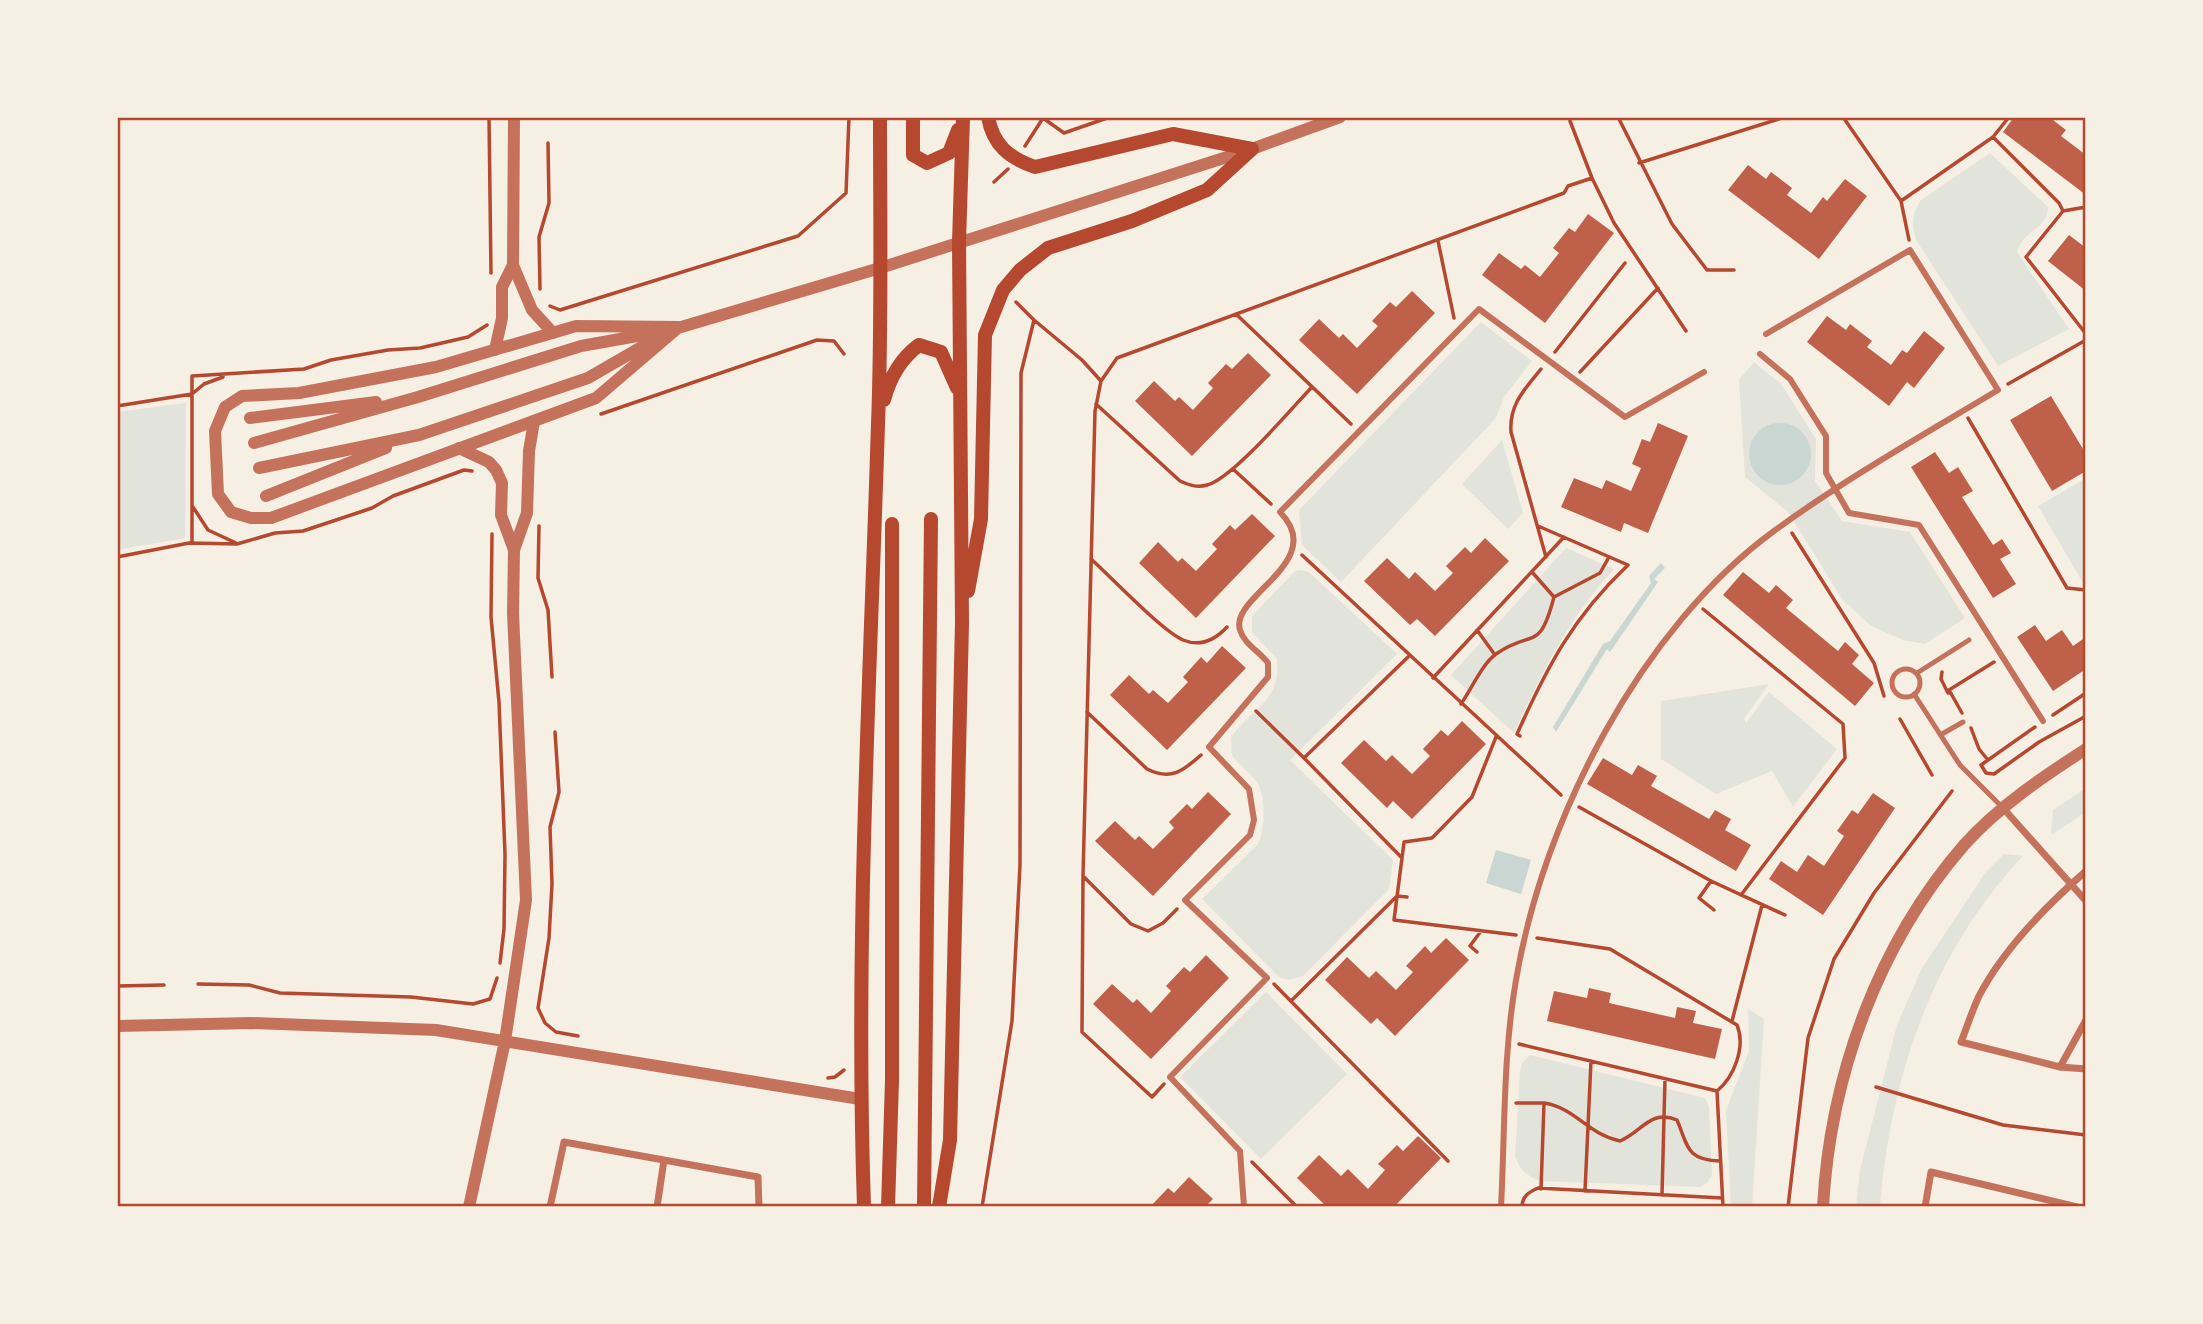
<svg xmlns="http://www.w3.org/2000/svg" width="2203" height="1324" font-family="'Titillium Web',sans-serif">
  <rect width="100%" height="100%" fill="#f6efe4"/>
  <path fill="#e2e4dc" d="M1990,153l58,54c0,23 -26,23 -31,45l52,77 -71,37 -82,-126c-5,-16 -4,-27 5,-40z
    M1481,322l51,39 -28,36 -8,21 -155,164 -39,-37 -3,-35z
    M1754,362l27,22 35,55 -1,42 27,40 68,11 55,86 -40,26 -22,-4 -32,-14 -29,-27 -54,-87 -43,-35 -6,-97z
    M186,403l-1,135 -68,12v-138z
    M1502,440l21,73 -15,16 -46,-45z
    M2086,478v104l-3,1 -45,-77z
    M1566,548l48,21c-45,49 -72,103 -100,164l-63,-58z
    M1301,570l8,2 88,82 -107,106 103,100 -4,29 -86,87 -15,4 -9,-3 -77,-78 56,-55c7,-14 8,-46 0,-60 -6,-10 -19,-18 -26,-29l-1,-17c20,-31 50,-35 46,-79l-25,-27v-16l43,-45z
    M1769,684l-25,35 2,4 23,-31 68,57 -44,58 -21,-36 -56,23 -55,-35v-58z
    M2086,788v24l-35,23 2,-25z
    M2004,854l19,2c-90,95 -133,221 -143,351h-24l4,-37 37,-145 25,-57 63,-95z
    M1266,992l81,82 -86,85 -81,-82z
    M1748,1009l16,10 -12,188h-21l-5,-97 23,-59z
    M1530,1055l175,43 4,9 3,68 -5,8 -7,4 -160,-6c-14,-6 -20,-10 -25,-25l5,-85 2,-8z"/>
  <path fill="#c9d6d2" d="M1749 454a31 31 0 1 1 62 0a31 31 0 1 1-62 0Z
    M1661,563l4,5 -11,11 4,3 -48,70 -3,-3 -51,83 -3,-5 50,-83 7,-3 41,-58 -2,-7z
    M1496,850l35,10 -10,34 -35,-11z"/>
  <path fill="#bf614a" d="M2014,117h23l4,3 8,-3 17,13 -5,6 25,19v40l-83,-63z
    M1748,165l18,14 5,-7 21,16 -5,7 24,18 12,-16 4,4 18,-22 22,17 -48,63 -91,-69z
    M1588,214l26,19 -69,90 -63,-48 17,-22 22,16 4,-4 15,12 19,-24 -6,-5 16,-20 6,4z
    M2069,235l17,13v43l-38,-30z
    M1412,291l23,22 -78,81 -58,-54 20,-21 20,19 4,-4 14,14 21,-22 -6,-5 18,-19 6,5z
    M1827,316l19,14 4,-6 22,17 -5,6 24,18 11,-15 5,3 17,-22 21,17 -31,40 -7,-6 -18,24 -82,-64z
    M1248,353l23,22 -79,81 -57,-55 19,-20 21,20 4,-4 14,13 20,-22 -5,-5 18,-19 6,5z
    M2051,396l35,58v17l-34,20 -42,-71z
    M1658,423l30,13 -40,97 -24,-10 -3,9 -60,-25 13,-29 28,11 4,-9 25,11 10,-23 -9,-4 10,-25 8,3z
    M1935,452l14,21 9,-6 15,24 -11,6 31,48 9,-6 9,14 -11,6 16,25 -23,14 -82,-131z
    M1252,514l23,22 -79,82 -57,-55 19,-21 20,20 4,-4 14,13 21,-22 -5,-5 18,-19 5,5z
    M1485,538l24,23 -74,75 -18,-17 -7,6 -46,-44 23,-23 22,21 6,-7 20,19 18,-18 -7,-7 19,-19 6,6z
    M1743,572l26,21 7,-8 17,15 -7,8 52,43 7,-9 14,13 -7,9 22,19 -19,23 -132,-111z
    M2035,625l11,16 16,-11 11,16 13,-9v32l-33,22 -36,-54z
    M1222,646l24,22 -79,82 -57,-55 19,-20 20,19 4,-4 15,13 20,-21 -5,-5 18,-20 6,6z
    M1462,721l24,23 -74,75 -19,-18 -6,7 -46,-45 23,-23 22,21 6,-6 20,19 18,-18 -7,-7 18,-19 7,6z
    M1603,758l29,17 6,-10 19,11 -6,10 58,33 6,-9 16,9 -6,11 26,15 -15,26 -149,-87z
    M1208,792l23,22 -78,82 -58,-55 20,-20 20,19 4,-4 14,13 21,-21 -5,-6 18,-18 5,5z
    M1873,793l22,15 -72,107 -54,-36 12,-18 16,11 11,-17 16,11 20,-30 -7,-5 15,-21 6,4z
    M1446,938l23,22 -74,76 -18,-18 -6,6 -46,-44 22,-23 22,21 7,-7 20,19 17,-18 -7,-6 19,-20 6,7z
    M1206,955l23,23 -78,81 -58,-55 19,-20 21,19 4,-4 14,14 20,-22 -5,-5 18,-19 6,5z
    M1589,988l22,5 -2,10 66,15 2,-11 19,4 -3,12 29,6 -7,30 -168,-38 7,-30 33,7z
    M1418,1136l23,22 -47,49h-67l-30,-29 22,-23 22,21 7,-7 20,20 17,-19 -7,-6 19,-19 6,6z
    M1189,1177l24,22 -8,8h-55l18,-19 6,5z"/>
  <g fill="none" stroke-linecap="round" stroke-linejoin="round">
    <path stroke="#b5482f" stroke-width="3.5" d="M489,117l2,156
      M1618,117l54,107 35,46h27
      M1843,117l58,84 8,39
      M1043,118l21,15 46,-16
      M1570,121l22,57 22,45 72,108
      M1993,137l66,66 4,8 23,-4
      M1025,146l18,-28
      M1639,163l146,-46
      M994,182l14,-13
      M1901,201l92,-64 16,-20
      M2063,211l-37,46 60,77
      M1438,241l16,77
      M540,289l-1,-52 10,-34 -1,-60
      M550,306l10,4 238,-74 48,-43 3,-76
      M1236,314l115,110
      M1034,320l48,40 19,21
      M1555,352l70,-89
      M1541,369c-16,20 -32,35 -30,63l35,125
      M1580,372l78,-84
      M2008,384l78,-44
      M1096,404l84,77c9,4 17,7 27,4 25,-6 84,-76 105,-98
      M117,406l75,-12v-18l112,-7 27,-9 57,-10 32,-2 48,-11 19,-12
      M601,414l216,-74 17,1 10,13
      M1968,418l99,170 19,2
      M1233,469l38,35
      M193,507l15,23 28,13
      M539,526l-1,52 10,32 4,67
      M1792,533l82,130 10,33
      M492,534l-1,83 8,85 6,152 -1,75 -4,34
      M192,543v-149l12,-10 19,-7
      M1302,555l259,240
      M117,557l72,-14 48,1 38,-11 28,-2 69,-23 21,-12 71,-26 8,1
      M1091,559c19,17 71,72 92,81 17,7 32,0 44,-13
      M1532,572l22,25
      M1703,609l140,115 2,34 -104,137
      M1477,630l18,25
      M1409,656l-105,102 98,100 -8,62 122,15
      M1942,672l-1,7 7,14
      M1433,678l131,-141
      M1461,704c10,-14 21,-40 35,-50 37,-26 43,0 58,-57l46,-24 9,-16
      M1256,711l48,47
      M1087,712l60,57c24,12 36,2 54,-14
      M1962,713l-13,-23 45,-28
      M2053,715l33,-22
      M1900,719l32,56
      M2035,727l-54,38 5,8 8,1 45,-32 47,-26
      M1971,728l8,21 9,11
      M555,732l4,60 -9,35 2,57 -3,54 -11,70 7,15 11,9 22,4
      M1520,736l-3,-2c30,-67 56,-117 111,-169l-90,-39
      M1579,807l132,74 74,34
      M1402,858l2,-16 28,-4 40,-41 24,-60
      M1084,877l47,47 17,7 15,-8 14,-14
      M1711,881l-12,17 15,12
      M1477,952l-7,-6 11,-15
      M198,984l51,1 31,8 131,4 62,7 17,-5 7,-21
      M1274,984l174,177
      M117,986l47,-1
      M1291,1001l106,-105 10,1
      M1732,1021l30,-116
      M1519,1044l198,47c17,-14 29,-44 20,-66l-127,-76 -73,-11
      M828,1078l7,-1 9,-7
      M1164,1084l-12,13 -70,-65 1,-156 12,-465 6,-30 16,-23 447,-165 4,-7 24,-8
      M1876,1087l127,38 83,10
      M1717,1091l6,116
      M1516,1103h28l-3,86
      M1544,1103c32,5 43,31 76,38 22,-9 30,-32 57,-21 11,26 9,40 43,41
      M1252,1162l45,45
      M1585,1191l6,-130
      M1662,1195l3,-116
      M982,1207l30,-186 8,-156 1,-492 13,-53 -18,-18
      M1522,1207c0,-11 7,-15 16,-19l184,10
      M1788,1207l20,-169 26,-79 40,-66 78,-102"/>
    <path stroke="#c5725c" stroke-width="5" d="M1892 683a14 14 0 1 1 28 0a14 14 0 1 1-28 0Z
      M1917,673l52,-33
      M1914,694l46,71 43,43
      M1942,734l21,-12"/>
    <path stroke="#c5725c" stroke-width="6" d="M1760,354l30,25 36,57v37l23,40 70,12 124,196
      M1244,1207l-4,-56 -70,-74 97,-99 -82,-78 65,-65 4,-15 -5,-31 -40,-42 59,-70v-14c-8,-11 -24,-19 -28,-33 -11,-34 89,-68 40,-118l199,-203 146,108 79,-45
      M1501,1207c4,-75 2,-153 15,-227 27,-161 125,-352 258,-449 71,-52 149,-96 224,-141l-88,-140 -144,84"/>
    <path stroke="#c5725c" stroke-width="7" d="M2003,808l83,93
      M2086,871c-40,35 -82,77 -107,125 -7,15 -12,31 -18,46l99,25 26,2
      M2060,1067l26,-47
      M550,1207l14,-65 194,35 1,30
      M657,1207l7,-47
      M1925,1207l6,-35 146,35"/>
    <path stroke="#c5725c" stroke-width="12" d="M513,265l1,-148
      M576,326l103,1 -83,71 -325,120h-20l-20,-6 -13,-18 -3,-63 10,-24 17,-11 57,-3 137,-26z
      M495,350l7,-32v-31l11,-22 19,45 21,23
      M250,418l126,-16
      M254,443l164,-46 163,-51 73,-13
      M459,448l30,14 7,8 6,13 -1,32 13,35 13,-37 2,-62 5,-30
      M259,468l160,-33 169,-57 83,-48 209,-62 372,-119 88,-32
      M266,496l120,-48
      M117,1026l134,-3 185,7 424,69
      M469,1207l36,-166 21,-141 -13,-287 1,-63
      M1823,1207c7,-131 55,-263 141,-362 34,-38 80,-69 122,-96"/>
    <path stroke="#b5482f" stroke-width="14" d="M913,117v38l14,8 22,-10 9,-23
      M988,117c5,28 21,41 47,50l138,-33 79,15
      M884,400c6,-23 16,-41 35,-55l22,7 16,36
      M968,591l13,-72 4,-184 18,-45 17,-20 28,-22 84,-27 75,-31 45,-41
      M864,1207c-9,-261 6,-522 14,-783 4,-102 2,-205 2,-307
      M888,1207l4,-127v-556
      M924,1207l7,-688
      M939,1207l11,-67 12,-517 -3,-381 4,-125"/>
  </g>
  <rect width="2203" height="1324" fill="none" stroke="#f6efe4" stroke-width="238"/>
  <rect x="119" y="119" width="1965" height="1086" fill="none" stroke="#b5482f" stroke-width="2.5"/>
</svg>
